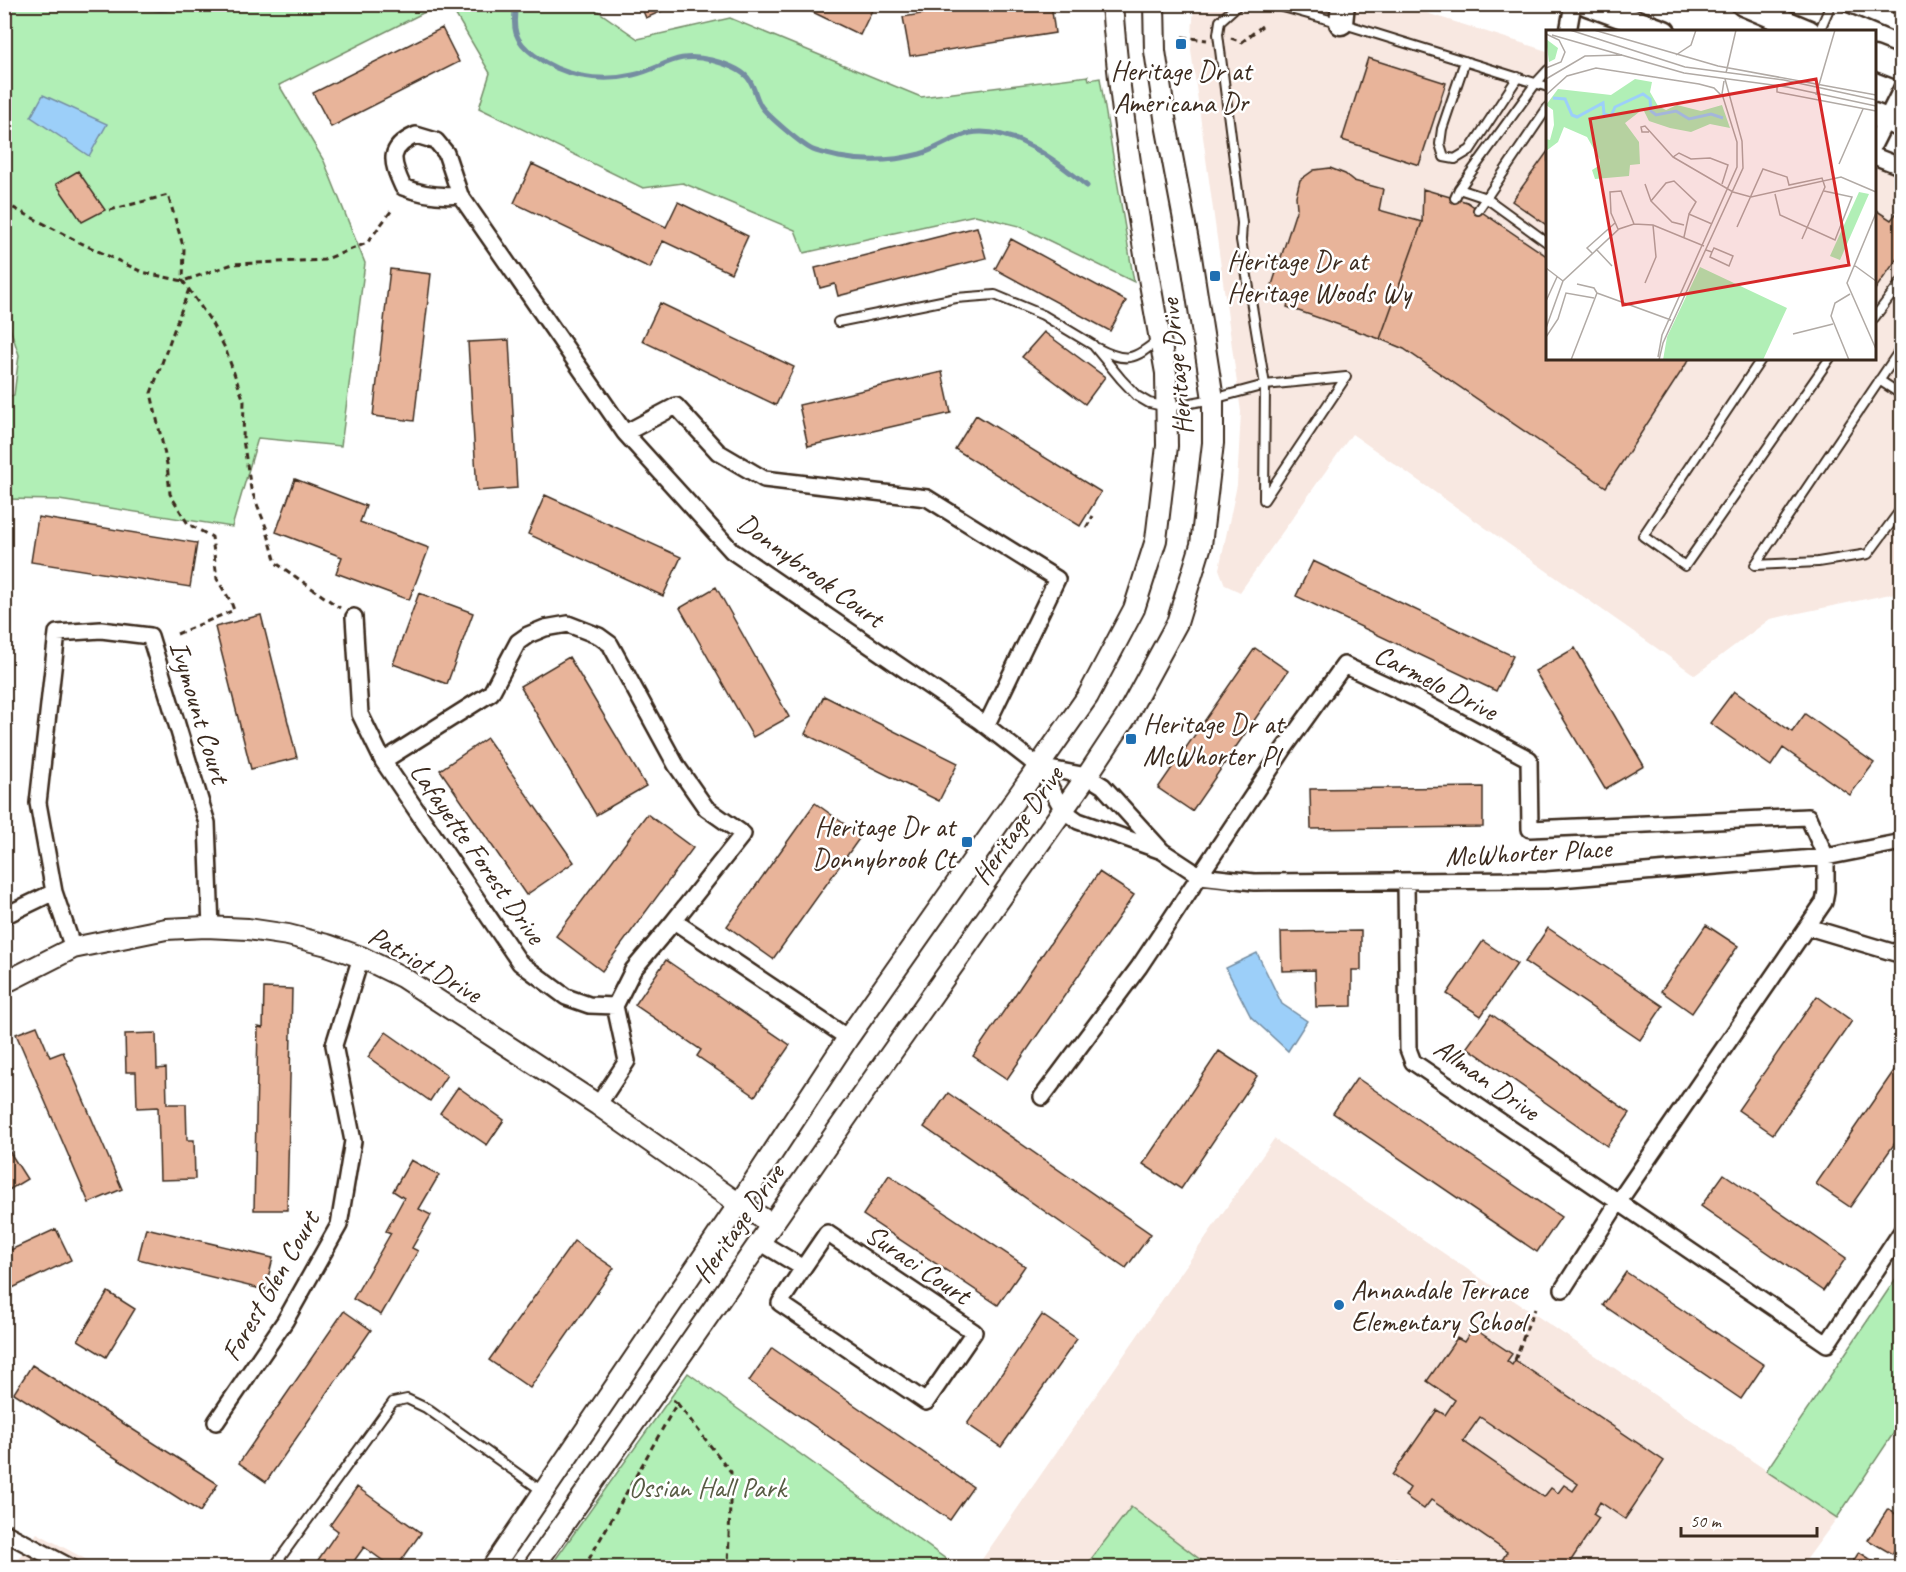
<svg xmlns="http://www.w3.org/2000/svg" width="1906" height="1572" font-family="Caveat,sans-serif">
  <rect width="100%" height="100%" fill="#fff"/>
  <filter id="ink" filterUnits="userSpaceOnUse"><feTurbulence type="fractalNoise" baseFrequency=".0167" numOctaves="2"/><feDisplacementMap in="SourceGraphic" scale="12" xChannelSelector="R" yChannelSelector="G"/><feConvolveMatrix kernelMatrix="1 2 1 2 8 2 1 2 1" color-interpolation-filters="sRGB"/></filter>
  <g filter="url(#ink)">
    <path fill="#f8e8e1" d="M1194,5h207l146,46 1,307h326l1,-194 26,10 1,415 -2,3 -130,27 -75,56 -343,-241 -112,158 -15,-7 -6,-16 18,-84 4,-73 -50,-362z
      M1274,1139l563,379 -36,49 -825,1z
      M37,1533l63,34 -87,1z"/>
    <path fill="#b1efb6" stroke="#768c6a" stroke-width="1.5" d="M5,5h434l-160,80 45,76 41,102 -24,183 -83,-8 -26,89 -173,-27 -54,-1 -1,-101 10,-3 5,-40 -15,-45z
      M450,5h139l49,34 92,-21 191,79 167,-21 1,4 11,-2 34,204 -115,-56 -44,-11 -171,38 -9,-23 -112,-47 -40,5 -164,-80 11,-35z
      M1901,1271v151l-64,96 -71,-47z
      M688,1373l269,194h-407z
      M1131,1507l79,60h-125z"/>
    <path fill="#9ccff9" stroke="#758da1" stroke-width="1.5" d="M43,95l64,29 -18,32 -58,-39z
      M1257,953l25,51 25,17 -19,30 -37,-34 -25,-49z"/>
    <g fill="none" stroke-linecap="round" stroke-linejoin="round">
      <path stroke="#758da1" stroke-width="5" d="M138,4c13,4 28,10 39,0
        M516,4c-4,25 -2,36 18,51 28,21 65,28 99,20 31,-7 42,-24 78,-15 12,3 33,10 39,21 5,8 6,17 11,25 7,10 41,39 52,44 7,3 18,5 26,7 26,5 55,4 81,-3 17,-5 33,-17 50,-21 42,-7 87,28 117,53"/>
    </g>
    <path fill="#e8b49a" stroke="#3b2a1e" stroke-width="1.5" fill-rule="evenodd" d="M640,4h38l-32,14z
      M796,4h79l-15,31z
      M980,4h71l4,29 -145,23 -7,-39z
      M442,28l17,34 -128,65 -18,-34z
      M1368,58l78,25 -27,82 -77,-25z
      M1548,151v75l-36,-25z
      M532,164l134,63 12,-25 70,34 -17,37 -68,-32 -13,27 -136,-65z
      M1330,168l15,6 9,7 29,8 -4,21 43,12 -42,117 -93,-32 3,-12 -19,-7 26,-80 -1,-12 4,-16 14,-10z
      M78,171l27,39 -23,12 -26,-38z
      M1423,189l44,13 81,55v101h142l-84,129 -202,-138 -24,-10 42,-117z
      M1902,206v46l-28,39v-82l17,11z
      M977,227l9,31 -148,38 -3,-12 -15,4 -5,-20z
      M1011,239l115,62 -16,30 -115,-62z
      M390,269l41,5 -17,147 -41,-5z
      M660,303l134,64 -18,38 -134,-64z
      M1044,332l61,45 -20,27 -63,-47z
      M509,340l8,148 -40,3 -9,-149z
      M942,372l9,41 -143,33 -9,-41z
      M976,415l125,77 -21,34 -125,-77z
      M295,479l71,27 -6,16 69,26 -20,52 -73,-27 6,-16 -66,-25z
      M545,495l136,62 -18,39 -135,-62z
      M38,517l159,26 -7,44 -159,-25z
      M1313,561l200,95 -17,35 -200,-95z
      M716,587l73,130 -36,20 -73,-129z
      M419,593l54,20 -26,71 -54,-20z
      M261,615l36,143 -46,11 -36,-142z
      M1255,648l33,23 -96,140 -34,-23z
      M1575,648l69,118 -39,23 -70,-118z
      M569,657l77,129 -50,29 -76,-129z
      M1734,691l58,41 13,-18 69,49 -24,32 -67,-47 -12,18 -61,-43z
      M824,696l134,67 -19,38 -134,-67z
      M487,738l87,124 -48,33 -86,-125z
      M1483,787v40l-172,2 -1,-40z
      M815,803l46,33 -88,123 -46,-33z
      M647,814l46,34 -91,123 -46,-35z
      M1099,872l35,23 -127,184 -34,-23z
      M1706,925l32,21 -46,67 -31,-22z
      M1548,928l115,78 -23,34 -115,-78z
      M1361,931v39h-9v36l-36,1 -1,-37 -33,1 -1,-39z
      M1483,941l34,23 -36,52 -34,-22z
      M666,960l124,85 -35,51 -58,-40 4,-6 -66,-45z
      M264,988l28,1 -5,221h-33l4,-183 5,1z
      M1817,996l35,25 -79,113 -35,-24z
      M1491,1014l139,99 -23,33 -140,-99z
      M37,1026l13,31 13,-5 59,137 -33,14 -73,-169z
      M386,1032l61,43 -17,26 -62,-44z
      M156,1033l1,36 9,-1 1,36h19l1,36h7l1,39 -35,1 -2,-73 -21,1 -1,-36h-10l-1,-38z
      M1219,1051l38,25 -76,113 -38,-25z
      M1902,1059v74l-52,74 -34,-23z
      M1357,1078l204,139 -24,35 -204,-139z
      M458,1087l46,33 -17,25 -47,-32z
      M948,1093l203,141 -25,34 -202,-141z
      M4,1143l23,36 -23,14z
      M411,1160l28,15 -20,34 12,6 -19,33 6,3 -37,64 -28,-16 38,-66 -5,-2 18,-33 -11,-7z
      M1724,1174l122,84 -23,33 -122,-85z
      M889,1175l136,91 -27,39 -135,-90z
      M146,1228l127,30 -8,32 -127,-31z
      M56,1229l15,31 -67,32v-39z
      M574,1241l40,27 -84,120 -41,-28z
      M1626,1272l138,93 -23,34 -138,-94z
      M108,1292l27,17 -29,48 -28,-17z
      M344,1311l27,19 -105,152 -27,-19z
      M1042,1315l35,24 -76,108 -34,-23z
      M1473,1328l39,26 -5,7 5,4 3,-5 149,101 -39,58 -25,-17 -7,12 6,4 -33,50h-69l10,-16 -76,-52 -7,9 -19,-13 5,-8 -18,-13 45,-65 8,5 10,-15 -28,-19 30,-43 7,4zM1480,1417l98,67 -5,7 -9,-6 -6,8 -7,-5 -7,9 -81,-56z
      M772,1348l201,139 -23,33 -201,-139z
      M32,1365l186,119 -18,28 -186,-119z
      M357,1487l64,46 -25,35h-3l-29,-21 -15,21h-47l5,-7 7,5 24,-35 -8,-6z
      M1888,1509l14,9v21l-10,15 -24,-14z
      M1859,1552l22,14 -1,2h-31z
      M1396,1558l15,10h-21z"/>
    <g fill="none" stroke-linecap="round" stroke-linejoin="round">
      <defs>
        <path id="lane" d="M1272,4l69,19 207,64
          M1884,19l7,-15
          M1819,32l12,-28
          M1465,61l-23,68 -2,15 4,13 11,2 15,-9 48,-73
          M1459,189l27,9 62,45
          M1455,198l4,-9 77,-106 12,-13
          M1478,210l70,-103
          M1874,318l28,-37
          M838,322l118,-24 39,-3 48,20 50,30 28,34 16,17 12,7 19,4 45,-8 52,-14 -24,-145 1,-17 -24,-189 2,-13 19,-17
          M1902,347l-147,218 63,-3 50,-8 34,-46
          M1097,348c29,15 37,12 61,-8
          M1762,358l-119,178 42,30 145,-208
          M1346,377l-82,123 1,-115z
          M1879,380l23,15
          M273,1568l120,-166 14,-3 19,9 116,83"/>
        <path id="street" d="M1850,4l52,22
          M1568,32l5,-28
          M1874,144l28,-56
          M1874,156l28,11
          M460,195c-20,2 -37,0 -57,-8 -12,-26 -16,-39 13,-52l20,6 10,12 14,42 165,238 51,-27 42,46 46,27 163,19 130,81 -71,147
          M625,433l107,118 248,170 59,46 24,43 15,11 84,30
          M354,617l6,97 23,47
          M1039,767l48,9 16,10 59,65 38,25 54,6 293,-2 279,-23 76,-15
          M1406,883l2,166 5,13 414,282 75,-113
          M4,916l50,-24
          M1808,927l94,28
          M73,948l-19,-56 -16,-89 19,-170 44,-3 49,6 57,187 4,105
          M615,1006l-26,-1 -23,-8 -46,-34 -137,-202 108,-68 27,-51 10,-7 17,-7 23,-4 31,12 11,8 66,121 30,43 37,26 -69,87
          M1042,1097l97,-130 144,-217 61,-85 73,34 112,60 1,70 278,-12 18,40v34l-2,11 -205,299 -56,88
          M598,1105l29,-44 -12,-55 18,-36 41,-49 174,117
          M760,1242l43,26 -23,35 146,99 48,-70 -147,-99 -24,35
          M216,1422l69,-101 54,-96 14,-84 -19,-96 27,-88
          M4,1532l68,36"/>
        <path id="secondary" d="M4,983l69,-35 93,-19 40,-2 42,2 40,6 39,10 34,12 41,20 196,128 141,99 33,20
          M492,1568l247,-364 109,-166 240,-342 46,-87 22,-69 11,-94 -1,-73c-22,-122 -45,-245 -54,-369
          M533,1568l352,-506 202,-286 39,-59 51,-94 24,-78 12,-102v-44l-22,-142 -25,-133 -11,-73 -1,-47"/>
        <path id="primary" d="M1587,4l77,28
          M1743,4l66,28
          M1341,23l2,-19
          M1874,58l28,11
          M1874,115l28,11"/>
      </defs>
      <use href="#lane" stroke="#3b2a1e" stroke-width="12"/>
      <use href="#street" stroke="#3b2a1e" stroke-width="20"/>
      <use href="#secondary" stroke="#3b2a1e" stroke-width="24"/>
      <use href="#primary" stroke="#3b2a1e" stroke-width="27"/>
      <path stroke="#3b2a1e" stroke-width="3" stroke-dasharray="6 4.5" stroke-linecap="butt" d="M1182,37l25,3
        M1231,38l11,4 20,-16
        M4,203l75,39 63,30 41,9 50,-17 91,-4 43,-17 25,-33
        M110,210l58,-15 16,54 -1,32 27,39 15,28 19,53 -1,39 8,49 15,38 10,36 64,45
        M1086,528l7,-12
        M177,634l57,-24 -3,-8 -14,-23 -5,-42 -24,-13 -18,-30 -3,-30 -16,-71 38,-104
        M1515,1360l13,-35 7,-16
        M677,1403l54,69 -3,96
        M584,1568l93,-165 -4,-3"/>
      <use href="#lane" stroke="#fff" stroke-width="8"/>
      <use href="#street" stroke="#fff" stroke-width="15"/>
      <use href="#secondary" stroke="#fff" stroke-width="20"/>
      <use href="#primary" stroke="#fff" stroke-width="22"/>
    </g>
  </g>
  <g fill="#1f6fb2" stroke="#fff" stroke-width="2">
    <rect x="1175" y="38" width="12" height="12" rx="3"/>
    <rect x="1209" y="270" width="12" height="12" rx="3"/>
    <rect x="1125" y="733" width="12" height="12" rx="3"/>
    <rect x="961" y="836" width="12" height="12" rx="3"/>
    <circle cx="1339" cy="1305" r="6"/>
  </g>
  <g text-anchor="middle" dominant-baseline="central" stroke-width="5" stroke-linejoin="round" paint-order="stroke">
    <g font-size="28" fill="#3b2a1e" stroke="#fff" text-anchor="start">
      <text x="1181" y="70" text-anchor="middle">Heritage Dr at<tspan x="1181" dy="32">Americana Dr</tspan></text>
      <text x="1227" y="260">Heritage Dr at<tspan x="1227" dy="32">Heritage Woods Wy</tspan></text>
      <text x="1143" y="723">Heritage Dr at<tspan x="1143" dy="32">McWhorter Pl</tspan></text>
      <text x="955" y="826" text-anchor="end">Heritage Dr at<tspan x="955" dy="32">Donnybrook Ct</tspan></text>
      <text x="1351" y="1289">Annandale Terrace<tspan x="1351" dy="32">Elementary School</tspan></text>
    </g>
    <g font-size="28" fill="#3b2a1e" stroke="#fff">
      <text transform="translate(1176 367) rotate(-96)">Heritage Drive</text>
      <text transform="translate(811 570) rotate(36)">Donnybrook Court</text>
      <text transform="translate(1436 682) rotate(27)">Carmelo Drive</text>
      <text transform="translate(200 712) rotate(73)">Ivymount Court</text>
      <text transform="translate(1017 825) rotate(-55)">Heritage Drive</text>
      <text transform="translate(1528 852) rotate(-3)">McWhorter Place</text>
      <text transform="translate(478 853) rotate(55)">Lafayette Forest Drive</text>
      <text transform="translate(425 964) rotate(30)">Patriot Drive</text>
      <text transform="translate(1487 1079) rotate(35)">Allman Drive</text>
      <text transform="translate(738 1223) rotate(-55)">Heritage Drive</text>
      <text transform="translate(918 1264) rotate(34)">Suraci Court</text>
      <text transform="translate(270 1286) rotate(-60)">Forest Glen Court</text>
    </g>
    <g font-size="28" fill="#585b44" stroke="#fff">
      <text x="707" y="1487">Ossian Hall Park</text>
    </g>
  </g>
  <g transform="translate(1546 30)">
    <rect width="330" height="330" fill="#fff"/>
    <path d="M0,9l12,9 -3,11 -6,3zM89,49l17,3 -2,10 8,14 8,4 11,-5 24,6 21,-6 8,23 -20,-4 -19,8 -21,-4 -21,-7 -6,-12 -18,14 14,19 1,22 -10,1 -1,11 -34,3 -3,-9 8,-5v-5l-13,-23 -23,-10 -6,15 -12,9v-12l4,1 4,-15 -1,-15 -7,-5 12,-16 53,6zM313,162l10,2 -29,66 -10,-4zM154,237l87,41 -24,52h-100l4,-23z" fill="#b1efb6"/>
    <path fill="none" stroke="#9ccff9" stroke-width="3" d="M7,68l12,1 7,16 5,2 26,-14 1,11 7,2 4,-9 28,-13 7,5 1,12 5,4 20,-4 13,8 22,-5 12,4"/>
    <path fill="none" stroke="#b1aaa5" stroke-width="1.5" d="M24,0l115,37 99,13 92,20M48,0l124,36 158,29M0,4l13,6 6,12 -4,10 -15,6M6,5l132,38 103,14 89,19M130,25l15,-10 5,-15M180,43l10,-43M0,49l39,-23 37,-1M231,56v6l99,19M0,65l21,-19 29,-8 103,16 15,4 7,7M270,65l19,-65M103,102h-7l-1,-5 4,-1 28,31 6,-4 12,6 19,-1 18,7 -6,19M127,127l60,35 18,5 90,-20 35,15M293,134l24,-55M99,154l6,17M229,164l5,21 55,25 17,-43 -28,-6M330,183l-29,70 29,66M138,195l-12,-3 -21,-21 15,-18 8,-2 22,21 -7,12M191,197l26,-58 24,8 2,8 33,-7 3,9 -23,52M72,199l-7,-16 -1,-21 11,-1 13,33M138,207l5,-23 23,10M50,219l16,17M160,220l6,2 -2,5 19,9 4,-10 -19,-8 -2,4M46,223l-5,-5 28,-25M308,235l22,16M0,238l17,13M99,253l11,-26 -3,-32M31,254l17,4 3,5M51,263l74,27M0,271l11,-24M0,298l17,-47 56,-52 15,-5 19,1 51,21M247,304l40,-10M0,307l12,-18 8,-26 28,5M112,327l4,-22 75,-168v-25l-15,-48 2,-13M25,330l26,-67M113,330l4,-17 80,-175 -1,-27 -17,-62M303,330l-18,-44 4,-13 15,-9"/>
    <path fill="#d62828" fill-opacity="0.15" stroke="#d62828" stroke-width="3" d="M270,49l33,186 -226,40 -33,-186z"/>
    <rect width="330" height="330" fill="none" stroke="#3b2a1e" stroke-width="3"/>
  </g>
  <rect width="1906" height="1572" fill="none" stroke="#fff" stroke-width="24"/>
  <rect x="12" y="12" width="1882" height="1548" fill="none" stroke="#3b2a1e" stroke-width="2" filter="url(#ink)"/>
  <path d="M1681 1527v9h136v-9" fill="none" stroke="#3b2a1e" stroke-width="3"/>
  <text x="1690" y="1527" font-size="18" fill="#3b2a1e" stroke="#ffffff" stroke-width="4.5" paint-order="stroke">50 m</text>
</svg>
